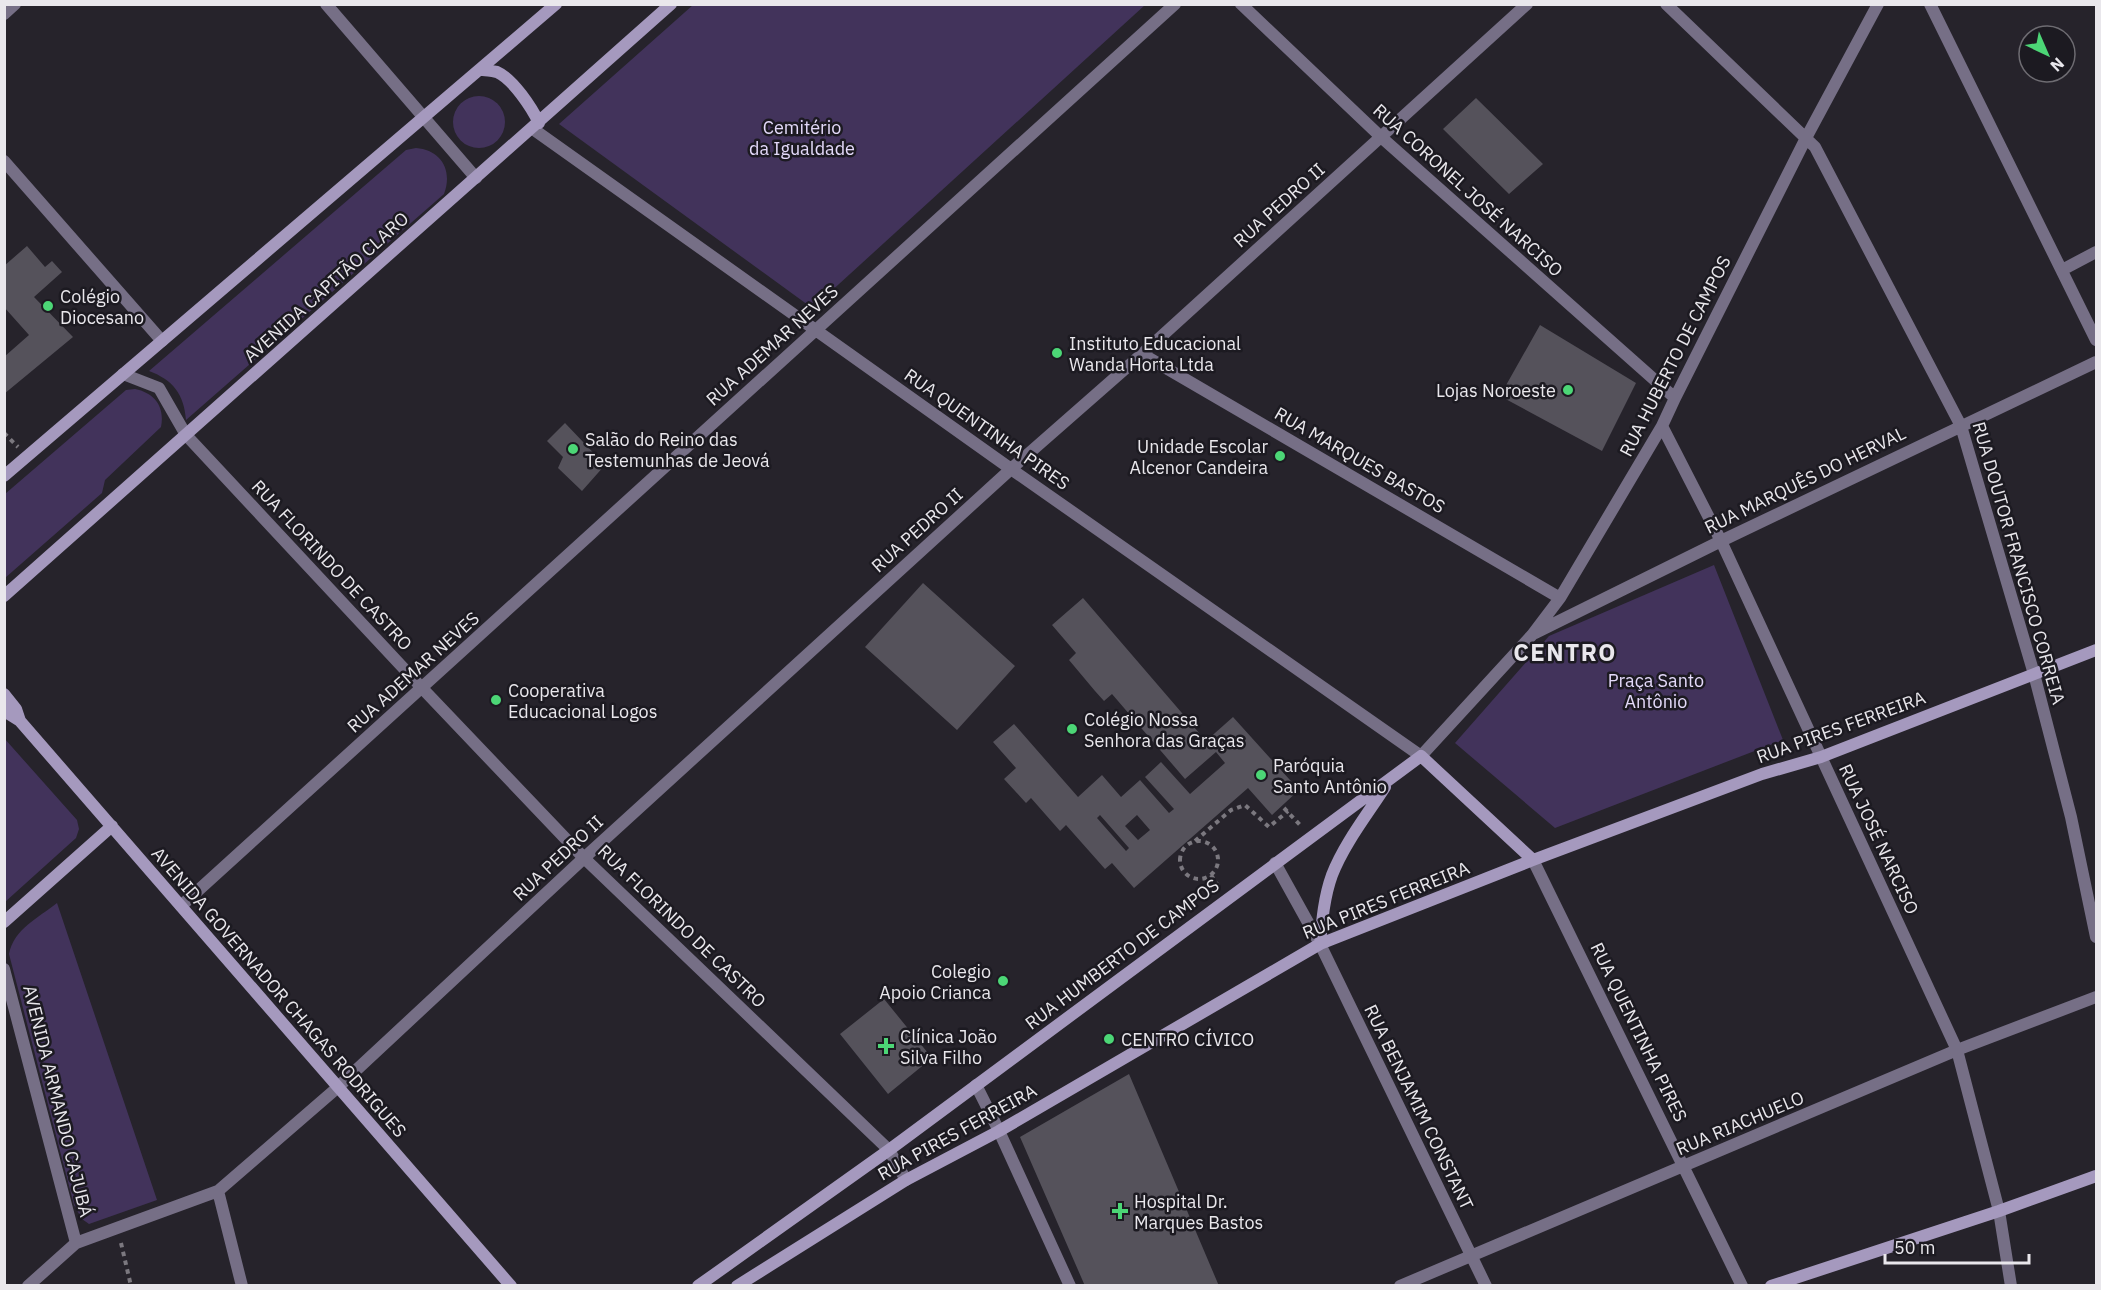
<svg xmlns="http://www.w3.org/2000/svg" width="2101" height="1290" font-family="'IBM Plex Sans',sans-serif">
  <rect width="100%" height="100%" fill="#26232b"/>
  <path fill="#42335b" d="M693,5v-1l452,1 -329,300h-8l-249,-181z
    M453 122a26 26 0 1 1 52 0a26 26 0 1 1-52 0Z
    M416,148c25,2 37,22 28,46l-258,226c-2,-26 -13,-40 -37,-49l257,-221z
    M135,389c20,4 30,18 26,38l-56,53 -3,13 -97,85v-84l121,-104z
    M1714,565l69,175 -228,88 -100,-85 94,-107z
    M4,738l73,82 2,9 -3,9 -71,64z
    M57,903l100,297 -68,24 -7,-5 -8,-14 -65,-251c5,-25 29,-36 48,-51z"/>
  <path fill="#55525b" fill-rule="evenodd" d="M1476,98l67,66 -34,30 -66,-65z
    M27,246l18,21 7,-6 10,11 -28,25 39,40 -69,57v-37l25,-22 -25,-28v-41z
    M1540,325l96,58 -34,68 -102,-55z
    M565,423l40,42 -23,26 -24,-23 5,-11 -16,-16z
    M923,583l92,83 -58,64 -92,-83z
    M1083,598l123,143 27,-24 66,73 -27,25 -24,-27 -114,100 -22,-25 -7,6 -39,-44 -6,6 -29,-33 -5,5 -22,-24 12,-11 -23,-26 21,-18 64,73 24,-22 19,22 19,-17 29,33 5,-4 -29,-32 16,-15 29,32 35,-31 -9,-11 -31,27 -73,-85 -8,7 -9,-10 -26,-31 7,-7 -24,-28zM1100,815l29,33 -3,3 -29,-33zM1137,815l13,15 -12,10 -13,-14z
    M884,999l48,59 -44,36 -48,-60z
    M1129,1074l90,212h-134l-65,-149z"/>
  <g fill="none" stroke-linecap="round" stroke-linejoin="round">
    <path stroke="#7b787f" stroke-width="4" stroke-dasharray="4.5 4.5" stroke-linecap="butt" d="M4,433l14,14
      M1284,808l18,19
      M1180 860a19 19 0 1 1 38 0a19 19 0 1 1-38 0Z
      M1195,841l36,-31 14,-5 24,22 19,-16
      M1211,875l8,12
      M121,1243l10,43"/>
    <path stroke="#766f86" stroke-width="12" d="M326,4l150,174
      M1241,4l140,133 294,261
      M1666,4l149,143 146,279 73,248 37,143 25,120
      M1930,4l166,336
      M4,14l11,-10
      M533,129l478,340 410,287 111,-121 28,-37 102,-172 13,-28 131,-260 72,-134
      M4,161l158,180
      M2062,270l34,-18
      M1142,354l418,244
      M123,374l36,14 27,47 236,253 162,170 305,292 17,30
      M1662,426l59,115 236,509 42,161 12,75
      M1535,633l186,-92 375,-179
      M1533,860l209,426
      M1275,863l45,81 166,342
      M181,906l994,-902
      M4,969l72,274
      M976,1085l23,46 71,155
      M218,1191l24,95
      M28,1286l48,-43 142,-52 119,-103 247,-230 427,-389 131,-115 385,-350
      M1400,1286l557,-236 139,-53"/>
    <path stroke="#a599be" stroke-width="12" d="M482,70c5,0 10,1 15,2 16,7 35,36 42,51
      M4,476l552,-472
      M4,596l667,-592
      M4,694l12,15 4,12
      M4,711l16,10 491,565
      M4,922l108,-96
      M1320,944c2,-23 4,-47 12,-69 12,-31 35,-60 53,-88
      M698,1286l191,-136 532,-394 112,104
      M737,1286l169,-106 93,-49 321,-187 213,-84 229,-86 59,-17 275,-107
      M1771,1286l228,-75 97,-35"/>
  </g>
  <g fill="#4cd676" stroke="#1c1a21" stroke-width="2">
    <circle cx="48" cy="306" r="6"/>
    <circle cx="1057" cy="353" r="6"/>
    <circle cx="1568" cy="390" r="6"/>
    <circle cx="573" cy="449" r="6"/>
    <circle cx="1280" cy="456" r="6"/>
    <circle cx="496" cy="700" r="6"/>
    <circle cx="1072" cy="729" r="6"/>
    <circle cx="1261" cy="775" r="6"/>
    <circle cx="1003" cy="981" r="6"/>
    <circle cx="1109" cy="1039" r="6"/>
    <path d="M883 1037h6v6h6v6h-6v6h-6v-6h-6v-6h6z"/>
    <path d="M1117 1202h6v6h6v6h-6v6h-6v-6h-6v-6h6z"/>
  </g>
  <g text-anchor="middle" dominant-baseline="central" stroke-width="5" stroke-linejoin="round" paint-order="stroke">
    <g font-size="18" fill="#e4dafa" stroke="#1c1a21">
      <text x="802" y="127">Cemitério<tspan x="802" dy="21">da Igualdade</tspan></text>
      <text x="1656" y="680">Praça Santo<tspan x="1656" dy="21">Antônio</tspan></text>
    </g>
    <g font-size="18" fill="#e9e7ec" stroke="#1c1a21">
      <text transform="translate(1468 190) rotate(42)">RUA CORONEL JOSÉ NARCISO</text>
      <text transform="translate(1279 205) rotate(-42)">RUA PEDRO II</text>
      <text transform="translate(326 287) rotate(-42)">AVENIDA CAPITÃO CLARO</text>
      <text transform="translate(772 345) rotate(-42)">RUA ADEMAR NEVES</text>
      <text transform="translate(1675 356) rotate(-63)">RUA HUBERTO DE CAMPOS</text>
      <text transform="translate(987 429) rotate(35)">RUA QUENTINHA PIRES</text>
      <text transform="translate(1360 460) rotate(30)">RUA MARQUES BASTOS</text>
      <text transform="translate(1805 480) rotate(-26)">RUA MARQUÊS DO HERVAL</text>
      <text transform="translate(917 530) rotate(-42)">RUA PEDRO II</text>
      <text transform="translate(2019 563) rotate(74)">RUA DOUTOR FRANCISCO CORREIA</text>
      <text transform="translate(332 565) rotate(47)">RUA FLORINDO DE CASTRO</text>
      <text transform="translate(413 672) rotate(-42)">RUA ADEMAR NEVES</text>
      <text transform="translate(1841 727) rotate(-20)">RUA PIRES FERREIRA</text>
      <text transform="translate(1879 839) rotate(65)">RUA JOSÉ NARCISO</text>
      <text transform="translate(558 858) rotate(-43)">RUA PEDRO II</text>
      <text transform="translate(1386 900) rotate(-22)">RUA PIRES FERREIRA</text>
      <text transform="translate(682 926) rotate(44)">RUA FLORINDO DE CASTRO</text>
      <text transform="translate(1122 954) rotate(-37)">RUA HUMBERTO DE CAMPOS</text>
      <text transform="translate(279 992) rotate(49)">AVENIDA GOVERNADOR CHAGAS RODRIGUES</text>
      <text transform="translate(1639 1032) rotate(64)">RUA QUENTINHA PIRES</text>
      <text transform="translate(58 1101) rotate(76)">AVENIDA ARMANDO CAJUBÁ</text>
      <text transform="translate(1419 1107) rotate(64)">RUA BENJAMIM CONSTANT</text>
      <text transform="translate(1740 1123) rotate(-23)">RUA RIACHUELO</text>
      <text transform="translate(957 1132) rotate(-29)">RUA PIRES FERREIRA</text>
    </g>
    <g font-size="18" fill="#e9e7ec" stroke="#1c1a21" text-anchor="start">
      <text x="60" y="296">Colégio<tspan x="60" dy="21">Diocesano</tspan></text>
      <text x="1069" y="343">Instituto Educacional<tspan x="1069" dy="21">Wanda Horta Ltda</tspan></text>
      <text x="1556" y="390" text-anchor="end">Lojas Noroeste</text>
      <text x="585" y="439">Salão do Reino das<tspan x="585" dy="21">Testemunhas de Jeová</tspan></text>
      <text x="1268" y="446" text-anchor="end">Unidade Escolar<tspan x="1268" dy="21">Alcenor Candeira</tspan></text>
      <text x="508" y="690">Cooperativa<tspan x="508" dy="21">Educacional Logos</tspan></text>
      <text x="1084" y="719">Colégio Nossa<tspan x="1084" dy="21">Senhora das Graças</tspan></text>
      <text x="1273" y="765">Paróquia<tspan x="1273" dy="21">Santo Antônio</tspan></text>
      <text x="991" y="971" text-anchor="end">Colegio<tspan x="991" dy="21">Apoio Crianca</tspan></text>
      <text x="900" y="1036">Clínica João<tspan x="900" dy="21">Silva Filho</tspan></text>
      <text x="1121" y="1039">CENTRO CÍVICO</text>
      <text x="1134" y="1201">Hospital Dr.<tspan x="1134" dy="21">Marques Bastos</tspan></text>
    </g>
    <g font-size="24" font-weight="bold" letter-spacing="1.5" fill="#e9e7ec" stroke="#1c1a21">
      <text x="1565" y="652">CENTRO</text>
    </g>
  </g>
  <rect width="2101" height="1290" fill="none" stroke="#e9e7ec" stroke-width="12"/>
  <g transform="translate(2047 54) rotate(136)"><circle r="28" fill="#1c1a21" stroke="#6e6c72" stroke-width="1.5"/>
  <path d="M0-4.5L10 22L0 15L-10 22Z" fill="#4cd676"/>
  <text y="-9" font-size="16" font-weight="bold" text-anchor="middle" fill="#e9e7ec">N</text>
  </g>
  <path d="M1885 1254v9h144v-9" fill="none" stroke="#e9e7ec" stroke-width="3"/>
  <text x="1894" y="1254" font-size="18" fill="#e9e7ec" stroke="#1c1a21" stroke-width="4.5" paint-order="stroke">50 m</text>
</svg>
